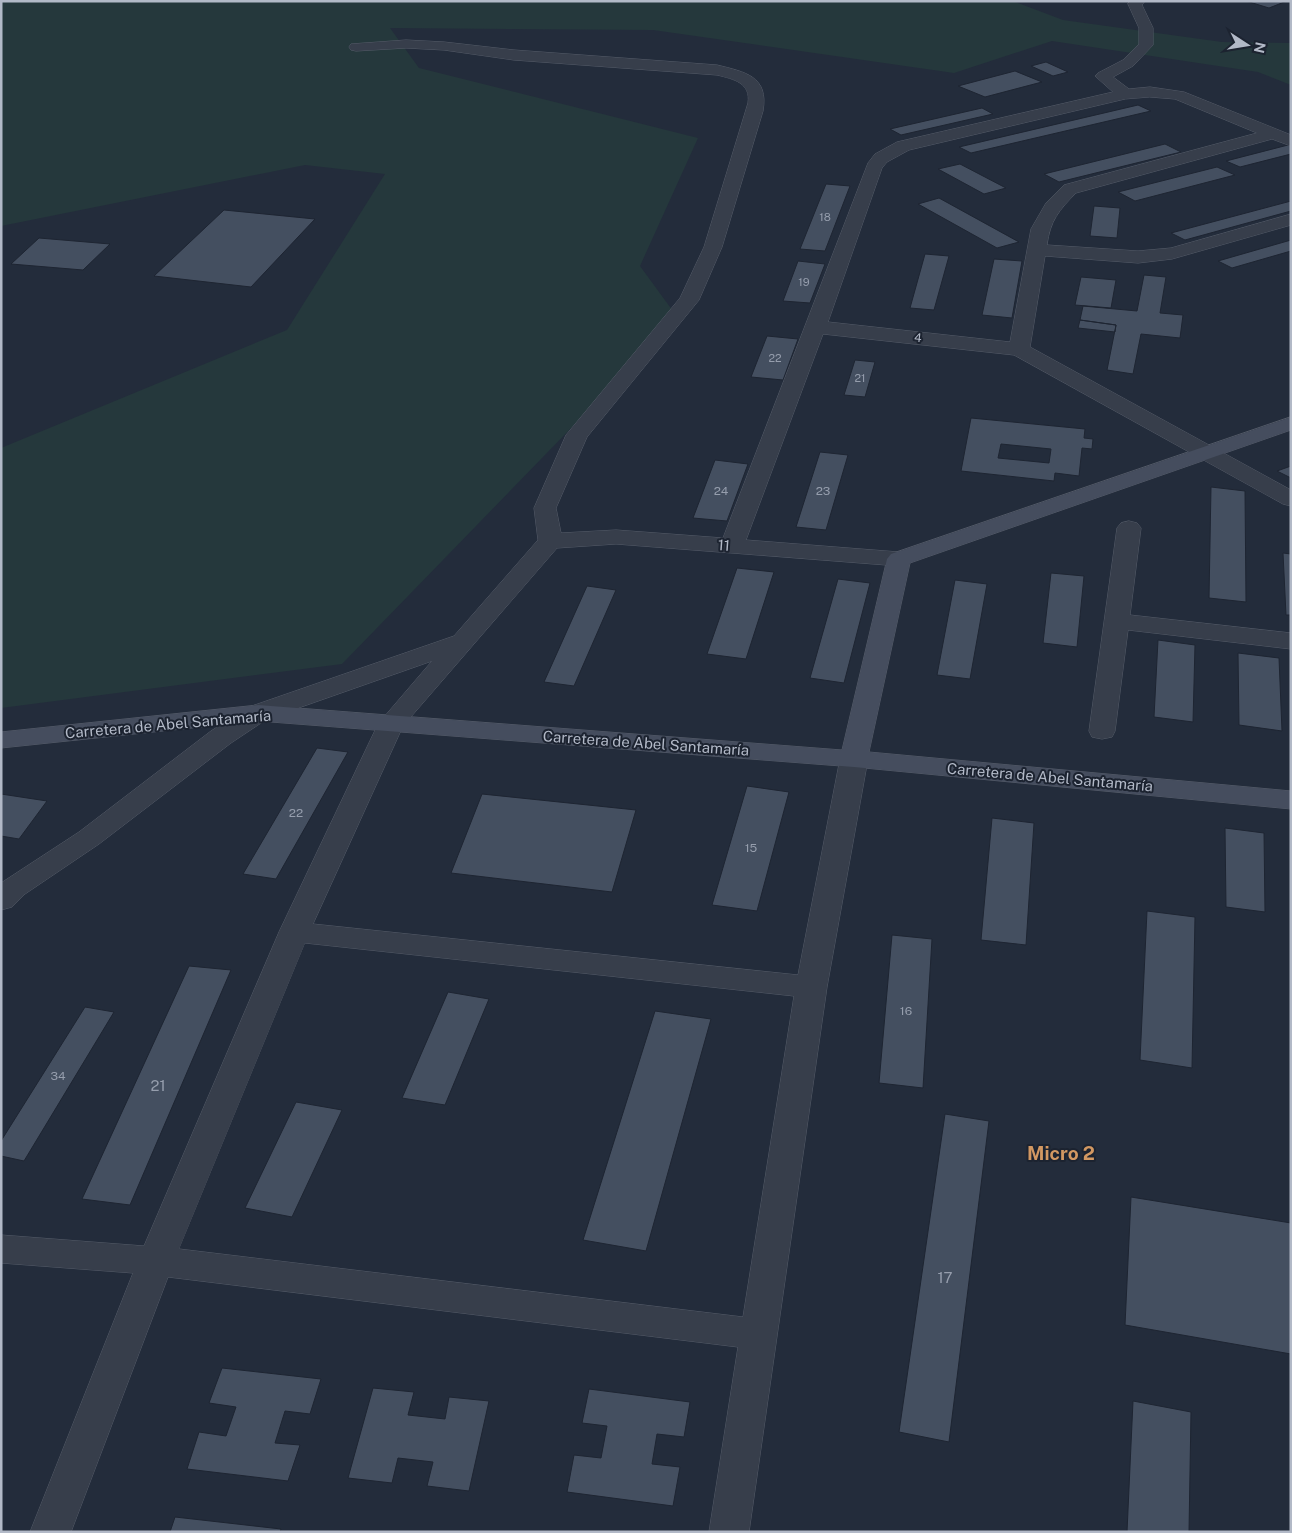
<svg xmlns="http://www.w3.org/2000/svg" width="1292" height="1533" font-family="'Public Sans',sans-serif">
  <rect width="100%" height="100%" fill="#232c3b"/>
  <path fill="#25383c" d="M1,1h1012l50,19 159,22 69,1v42l-33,-13 -206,-31 -98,32 -301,-43 -263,-2 29,40 279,70 -58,128 38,52 -336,346 -341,44v-260l286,-118 98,-156 -80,-9 -304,61z"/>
  <path fill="#444f60" stroke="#1e2532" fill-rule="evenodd" d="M1246,1h41l-18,7z
    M1046,62l22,10 -15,4 -22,-10z
    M1015,71l27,11 -57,15 -27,-11z
    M1138,105l13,6 -180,42 -12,-6z
    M982,108l11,6 -92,21 -11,-6z
    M1165,144l16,8 -122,30 -15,-8z
    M1288,145l3,1v8l-51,13 -14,-6z
    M960,164l46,24 -22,6 -46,-25z
    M1217,167l18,8 -100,26 -17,-9z
    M826,184l24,2 -25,65 -25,-2z
    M939,198l80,44 -22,6 -79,-44z
    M1291,201v10l-106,29 -14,-7z
    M1094,206l26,2 -3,30 -27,-2z
    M224,210l91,9 -64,68 -97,-11z
    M39,238l71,6 -27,26 -72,-6z
    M1291,240v11l-59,17 -14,-7z
    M925,254l24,2 -15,54 -24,-2z
    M994,259l28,2 -10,57 -30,-3z
    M798,261l27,3 -15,39 -27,-2z
    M1144,275l22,2 -6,36 23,2 -3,23 -39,-4 -8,40 -26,-4 9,-45 -36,-5 3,-14 54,5z
    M1081,277l35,3 -5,28 -36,-3z
    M1080,320l36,5 -1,7 -37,-4z
    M767,336l31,3 -15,41 -32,-3z
    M855,360l20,2 -10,35 -21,-2z
    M971,418l114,11 -1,9 9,1 -1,10 -10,-1 -3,28 -24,-3 -1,8 -93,-10zM1001,444l50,5 -2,14 -51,-5z
    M820,452l28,3 -22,75 -30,-3z
    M715,460l33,4 -21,57 -34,-3z
    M1291,466v12l-14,-7z
    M1211,487l34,4 1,111 -37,-4z
    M1283,553l8,1v61h-5z
    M737,568l37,4 -28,87 -39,-5z
    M1051,573l33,3 -7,71 -34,-4z
    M838,579l32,4 -26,100 -34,-5z
    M955,580l32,4 -17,95 -33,-4z
    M587,586l29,4 -42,96 -30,-4z
    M1158,640l37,5 -2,77 -39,-5z
    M1238,653l41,5 3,73 -43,-6z
    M317,748l31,4 -72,127 -33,-5z
    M747,786l42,6 -32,119 -45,-6z
    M1,794l46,7 -28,38 -18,-3z
    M482,794l154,16 -24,82 -161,-19z
    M992,818l42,5 -8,122 -45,-5z
    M1225,828l39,5 1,79 -39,-5z
    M1147,911l48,6 -3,151 -52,-8z
    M892,935l40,4 -9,149 -44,-5z
    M189,966l42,4 -101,235 -48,-6z
    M448,992l41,7 -44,106 -43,-7z
    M85,1007l29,5 -90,149 -23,-5v-15z
    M655,1011l56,8 -65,232 -63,-11z
    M296,1102l46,8 -50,107 -47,-9z
    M945,1114l44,7 -40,321 -50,-10z
    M1131,1197l160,26v131l-166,-29z
    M222,1368l99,11 -11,35 -25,-3 -10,32 25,2 -12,36 -101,-12 12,-37 27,4 10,-29 -27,-4z
    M373,1388l41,4 -6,23 37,4 4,-22 40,4 -20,90 -42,-5 6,-24 -35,-4 -6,25 -44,-5z
    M589,1389l101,13 -6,35 -27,-3 -5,30 28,3 -7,39 -106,-14 7,-37 27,3 6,-32 -25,-3z
    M1133,1401l58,11 -2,120h-62z
    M175,1517l106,12 -1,3h-110z"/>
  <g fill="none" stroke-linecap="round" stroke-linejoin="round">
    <defs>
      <path id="street" d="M1130,1h15l-3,4 11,23v17l-20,21 -20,11 16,12 21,-2 34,5 107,43v11l-19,-7 -196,54c-17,17 -26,28 -29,52l91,6 33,-3 120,-34v11l-119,34 -34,4 -93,-7 -15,91 261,143v16l-8,-2 -269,-149 -191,-21 -77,206 153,12 8,2 4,5 -4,5 -8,2 -283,-22 -59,4 -154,178 -90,198 485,51 42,-216 4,-6 10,-2 10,2 4,6 -41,228 -78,545h-40l29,-185 -570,-70 -97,255h-41l103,-259 -132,-10v-28l143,11 135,-314 99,-208 54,-63 -165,58 -36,24 -132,101 -74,50 -13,13 -11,3v-27l78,-51 132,-101 38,-24 205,-71 84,-96 -4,-32 32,-73 114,-137 24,-51 44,-144c3,-20 -14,-24 -31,-28l-203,-15 -70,-10 -38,-2 -50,3 -5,-1 -2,-3 2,-3 55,-4 38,2 70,8 203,15c28,7 52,11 46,46l-41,136 -23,53 -112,137 -31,71 5,25 55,-3 107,8 145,-375 7,-9 22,-12 216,-50 -18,-16 3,-3 25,-13 16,-16v-16l-11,-24zM1150,97l25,2 82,34 -193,52 -18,18 -15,26 -21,113 -182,-20 54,-154 5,-6 22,-12 216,-51zM305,943l489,53 -51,321 -564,-68z
        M1129,521l8,2 4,5 -11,87 161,18v16l-163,-19 -13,101 -3,6 -10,2 -10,-2 -3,-6 28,-203 4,-5z"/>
      <path id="secondary" d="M1291,417v13l-381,133 -41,189 422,39v18l-437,-42 -596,-46 -257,27v-16l257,-27 584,45 45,-191 4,-5z"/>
    </defs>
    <use href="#street" stroke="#555c69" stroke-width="1"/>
    <use href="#secondary" stroke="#555c69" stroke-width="1"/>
    <use href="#street" fill="#373e4b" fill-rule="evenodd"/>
    <use href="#secondary" fill="#454d5e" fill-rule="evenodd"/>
  </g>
  <g text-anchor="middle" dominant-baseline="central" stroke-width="4" stroke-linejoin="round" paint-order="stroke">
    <g font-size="11" fill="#969ead">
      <text x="825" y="217">18</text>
      <text x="804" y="282">19</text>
      <text x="775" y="358">22</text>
      <text x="860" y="378">21</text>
    </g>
    <g font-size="12" fill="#b2b9c7" stroke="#1c2330">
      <text transform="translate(918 338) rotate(6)">4</text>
    </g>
    <g font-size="12" fill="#969ead">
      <text x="721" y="491">24</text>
      <text x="823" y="491">23</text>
      <text x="296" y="813">22</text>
      <text x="751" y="848">15</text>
      <text x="906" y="1011">16</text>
      <text x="58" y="1076">34</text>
    </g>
    <g font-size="15" fill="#b2b9c7" stroke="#1c2330">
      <text transform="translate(724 545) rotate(4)">11</text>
      <text transform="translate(168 724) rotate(-5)">Carretera de Abel Santamaría</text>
      <text transform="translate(646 743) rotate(4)">Carretera de Abel Santamaría</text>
      <text transform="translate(1050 777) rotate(5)">Carretera de Abel Santamaría</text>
    </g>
    <g font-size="15" fill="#969ead">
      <text x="158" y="1085">21</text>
      <text x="945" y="1277">17</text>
    </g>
    <g font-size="19" font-weight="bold" fill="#d29862" stroke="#1c2330">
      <text x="1061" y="1153">Micro 2</text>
    </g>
  </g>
  <rect width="1292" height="1533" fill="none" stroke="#b2b9c7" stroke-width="5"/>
  <g transform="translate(1247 45) rotate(102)" stroke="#1c2330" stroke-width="4" paint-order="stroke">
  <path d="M0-4L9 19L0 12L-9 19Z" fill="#b2b9c7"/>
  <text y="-8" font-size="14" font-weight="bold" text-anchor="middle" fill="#b2b9c7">N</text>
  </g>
</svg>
